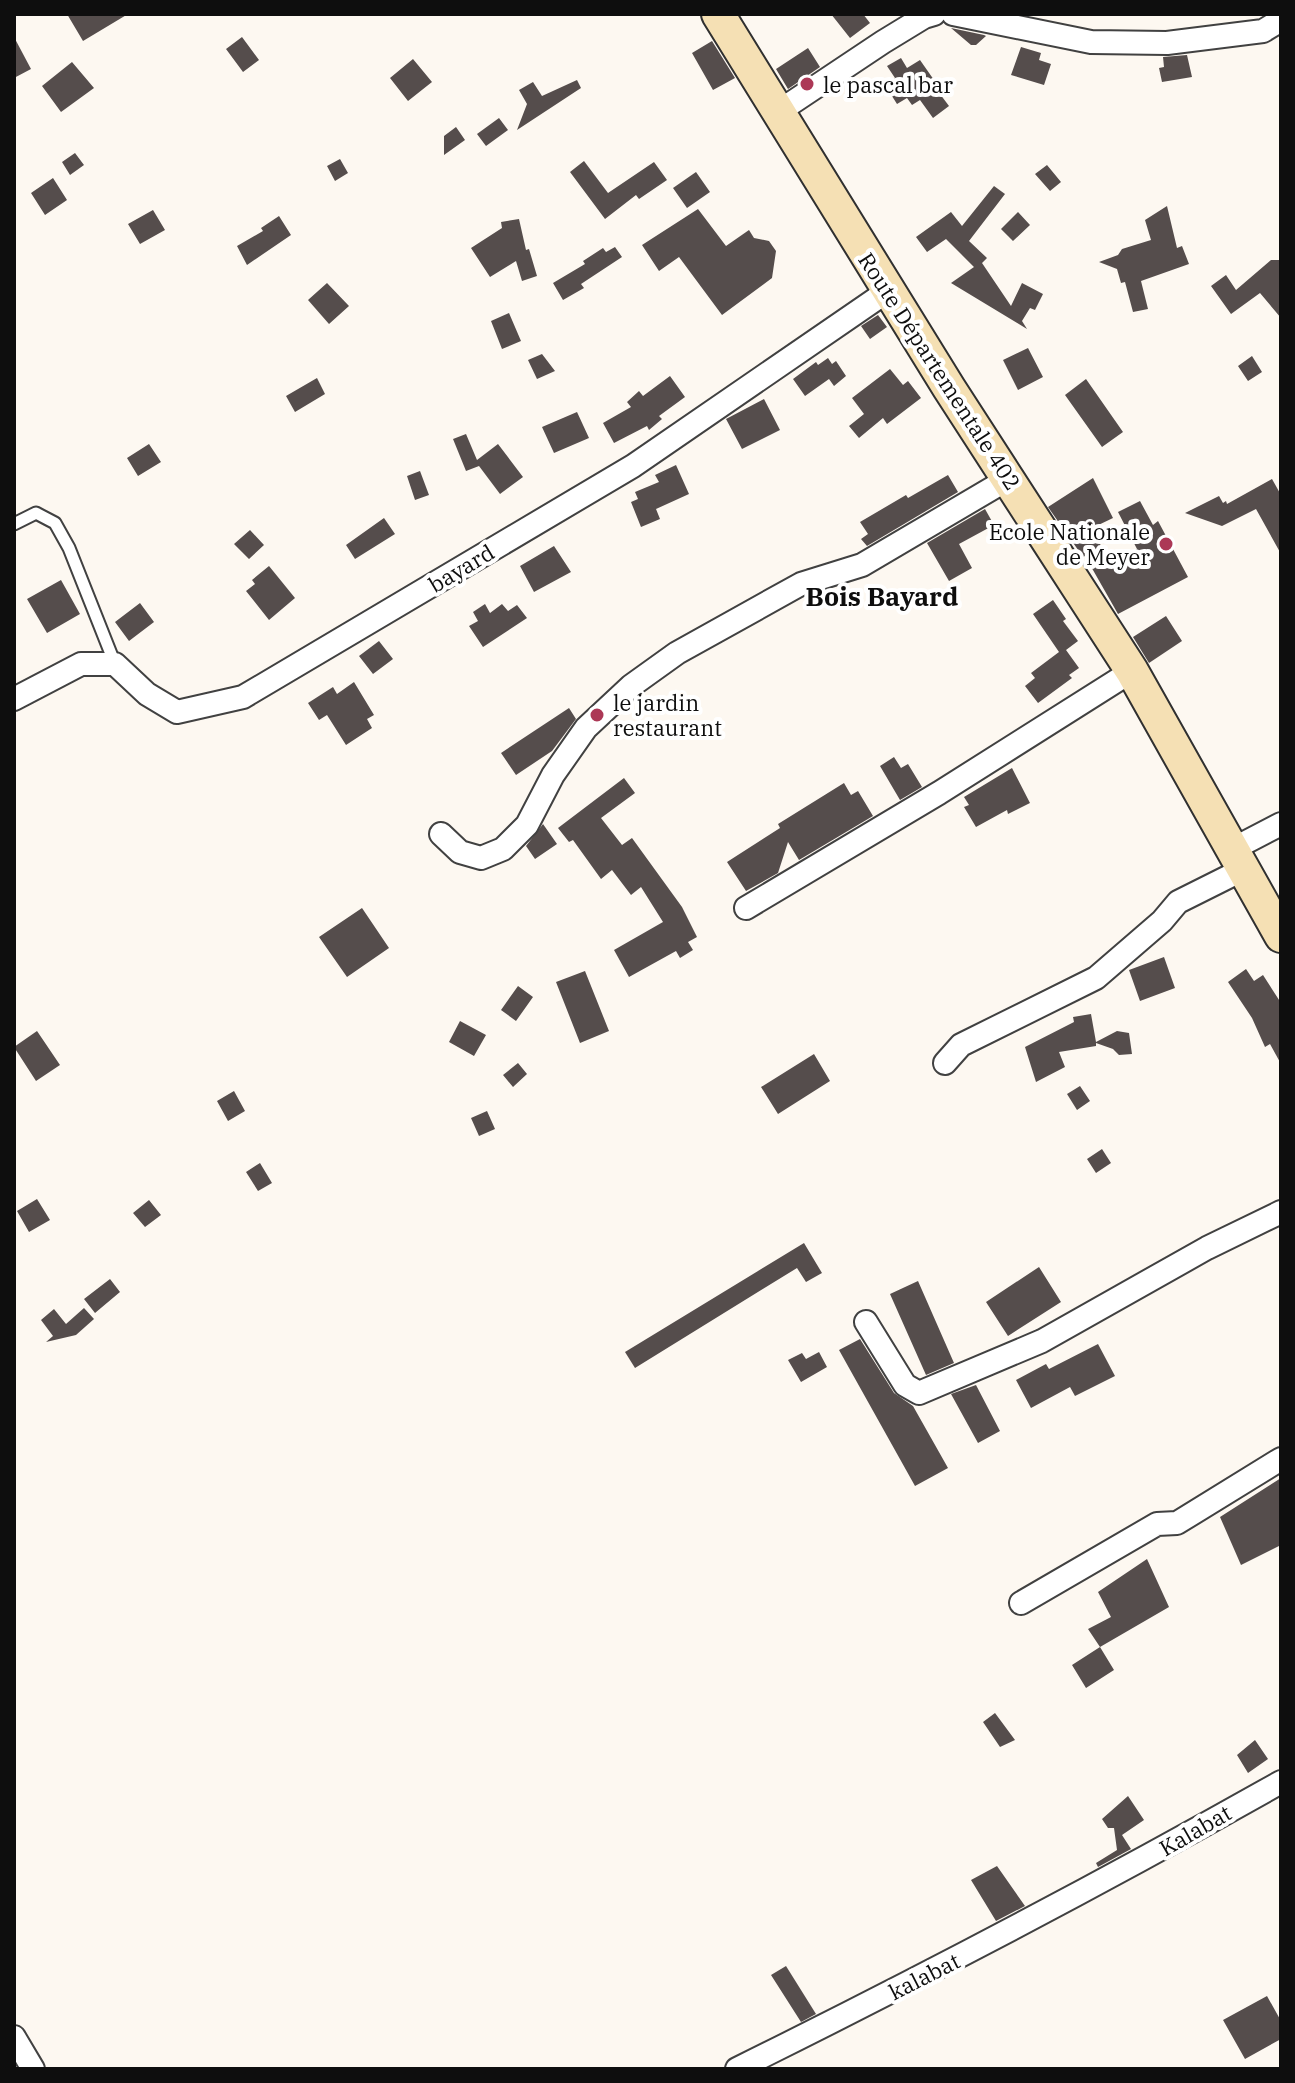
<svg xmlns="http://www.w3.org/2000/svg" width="1295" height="2083" font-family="'IBM Plex Serif',serif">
  <rect width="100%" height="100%" fill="#fdf8f1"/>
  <path fill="#554d4c" d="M67,14h61l-45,27z
    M831,14h32l7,9 -20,15z
    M951,28l33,7 2,1 -10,9h-5z
    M14,37l17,32 -17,9z
    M242,37l17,23 -16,12 -17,-23z
    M712,41l23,37 -22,12 -21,-37z
    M1021,47l20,6 -2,7 12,4 -7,21 -33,-10z
    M808,48l12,19 -32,22 -12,-20z
    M1187,55l5,22 -30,5 -3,-14 5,-1 -1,-10z
    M901,58l6,10 13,-8 14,20 -3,2 18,24 -16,12 -13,-18 -8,5 -5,-7 -10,6 -12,-19 10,-7 -8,-12z
    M413,59l19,23 -24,19 -18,-23z
    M72,62l22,26 -33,24 -19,-26z
    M577,80l4,8 -64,42 10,-26 -8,-14 14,-8 9,14z
    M499,118l9,12 -22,16 -9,-12z
    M456,127l9,13 -21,15v-19z
    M75,153l9,12 -14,10 -8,-13z
    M340,159l8,14 -13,8 -8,-15z
    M584,161l24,32 46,-31 13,18 -28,19 -3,-4 -31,24 -35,-47z
    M1047,165l14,17 -11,9 -15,-17z
    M696,172l14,20 -23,16 -14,-20z
    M53,178l14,22 -22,15 -14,-22z
    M994,186l11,8 -36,47 18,17 -5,5 29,43 11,-23 21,11 -8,16 -5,-2 -8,13 5,8 -76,-46 23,-16 -28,-28 -19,13 -11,-15 35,-25 11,14z
    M1167,206l10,42 5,-2 7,18 -48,17 7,28 -15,3 -8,-30 -4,1 -4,-14 -18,-7 19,-7 4,-6 29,-9 -6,-20z
    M698,209l28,37 23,-16 5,8 15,3 7,10 -4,27 -50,37 -43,-58 -20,14 -17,-26z
    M153,210l12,20 -25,14 -12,-20z
    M1018,212l12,13 -17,16 -12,-12z
    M279,216l12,19 -44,30 -10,-19 26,-15 -2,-3z
    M519,219l7,31 3,-1 8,27 -15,5 -6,-20 -26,16 -19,-29 31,-20 -1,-6z
    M615,247l7,10 -41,27 3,4 -21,12 -10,-17 32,-19 -2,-3 20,-13 3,4z
    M1271,260h10v58l-21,-25 -29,21 -20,-28 15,-11 10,15z
    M327,283l22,23 -20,18 -21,-24z
    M509,313l12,28 -19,8 -11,-28z
    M878,315l9,12 -17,12 -9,-13z
    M1028,348l15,29 -25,13 -15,-30z
    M542,354l13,17 -18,8 -9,-19z
    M1252,356l10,16 -14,9 -10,-15z
    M828,358l4,6 4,-3 10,15 -12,10 -5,-7 -24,17 -12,-17 23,-17 2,3z
    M890,369l13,16 5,-4 13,17 -34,26 -4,-6 -24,20 -10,-12 15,-12 -12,-16z
    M670,376l15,21 -26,19 3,3 -13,11 -2,-4 -33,17 -11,-20 28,-16 -4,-5 12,-11 4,5z
    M317,378l8,16 -30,18 -9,-16z
    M1086,379l37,53 -21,15 -37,-52z
    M764,399l16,31 -38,19 -16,-30z
    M577,412l12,26 -35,15 -12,-26z
    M466,434l11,26 21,-16 25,33 -23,17 -21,-28 -13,5 -13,-32z
    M149,444l12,18 -23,14 -11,-18z
    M676,465l13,29 -33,15 4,10 -19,8 -10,-25 7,-3 -3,-7 24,-10 -4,-7z
    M420,471l9,24 -14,5 -8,-24z
    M948,475l10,17 -91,54 -6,-7 7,-5 -8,-12 46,-27 2,3z
    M1093,478l20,40 -23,11 22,33 25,-13 -19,-37 22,-11 13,24 5,-4 30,56 -70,37 -33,-58 -2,1 -35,-50z
    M1272,479l9,16v59l-25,-45 -34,17 -37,-13 34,-17 4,7 3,-2 1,3z
    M985,509l9,16 -35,19 13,24 -23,13 -22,-38z
    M384,518l11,16 -40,25 -9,-14z
    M250,530l14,15 -15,14 -15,-15z
    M554,546l17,26 -37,20 -14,-26z
    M269,566l26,32 -26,22 -23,-29 9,-7 -3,-4z
    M61,580l19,34 -33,19 -20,-34z
    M1053,600l13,19 -3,2 15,20 -12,9 13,18 -10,7 3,3 -34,25 -13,-17 10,-8 -4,-5 28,-21 -26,-38z
    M140,603l14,19 -25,19 -14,-19z
    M485,604l5,9 12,-9 6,7 9,-6 10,13 -44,29 -14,-21 9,-5 -5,-9z
    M1166,616l16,25 -33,22 -16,-26z
    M379,641l14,18 -20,15 -14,-18z
    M354,682l20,33 -7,4 5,9 -26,17 -19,-30 -8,5 -11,-17 25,-16 4,7z
    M569,708l7,11 -24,32 -36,24 -15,-22z
    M894,757l7,11 7,-4 14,23 -22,13 -20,-34z
    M1012,768l18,35 -22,11 -1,-4 -31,17 -12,-20 5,-2 -5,-8z
    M624,778l11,15 -34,25 21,27 10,-7 50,69 15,30 -9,5 5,8 -13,8 -4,-7 -47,26 -15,-27 49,-28 -22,-35 -10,8 -19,-25 -11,9 -28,-39 -4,2 -11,-14z
    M844,783l7,12 7,-4 15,25 -74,44 -11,-18 -10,31 -32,18 -19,-29 53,-34 -2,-4z
    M543,824l14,20 -22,15 -9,-13z
    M362,908l27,40 -42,29 -28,-40z
    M1164,957l11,31 -35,13 -11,-31z
    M1246,969l8,12 9,-6 18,28v61l-11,-20 -5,3 -13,-29 -24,-36z
    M585,971l24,60 -29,12 -24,-61z
    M518,986l15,11 -17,24 -15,-11z
    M1091,1014l5,28 21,-11 12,2 3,21 -13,1 -6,-6 -17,-6v3l-37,6 6,15 -29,15 -11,-35 49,-25 -1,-5z
    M460,1021l26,14 -12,21 -25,-14z
    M37,1031l23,34 -24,16 -22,-34z
    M814,1054l16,27 -52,33 -17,-27z
    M518,1063l9,11 -14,13 -10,-12z
    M1080,1086l10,15 -13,9 -10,-16z
    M234,1091l11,20 -17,10 -11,-20z
    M487,1111l8,18 -16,7 -8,-18z
    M1102,1149l9,14 -15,10 -9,-14z
    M260,1163l12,20 -14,8 -12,-19z
    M37,1199l13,21 -21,12 -12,-21z
    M149,1200l12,15 -16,12 -12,-14z
    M804,1243l18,30 -16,9 -9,-14 -162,100 -10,-16z
    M1039,1267l22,35 -53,34 -22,-34z
    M110,1279l10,13 -25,21 -11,-14z
    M918,1281l36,82 -28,12 -36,-81z
    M84,1308l10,11 -18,16 -30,7 7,-6 -12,-16 13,-11 12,15z
    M860,1339l34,54 19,13 35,62 -33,18 -76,-136z
    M1098,1344l17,32 -40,20 -5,-9 -39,21 -15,-28 30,-16 3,5z
    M819,1352l8,15 -26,15 -13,-22 14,-7 4,6z
    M976,1385l24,46 -22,12 -27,-49z
    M1281,1478v67l-40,20 -21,-48z
    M1147,1559l22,48 -69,40 -12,-18 23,-12 -13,-25z
    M1100,1647l14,23 -28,18 -14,-23z
    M995,1713l20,27 -15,7 -17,-25z
    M1255,1740l13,19 -20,14 -11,-18z
    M1128,1796l16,24 -22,15 9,14 -33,18 -2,-4 21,-13 -3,-22h-6l-6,-9z
    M997,1866l28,40 -29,15 -25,-41z
    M786,1966l30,48 -15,8 -30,-47z
    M1267,1996l14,25v18l-36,20 -22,-39z"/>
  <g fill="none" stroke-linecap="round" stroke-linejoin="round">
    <defs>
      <path id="service" d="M14,524l22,-11 19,10 14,25 46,116"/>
      <path id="minor" d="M953,14l138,28 76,1 96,-12 18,-11
        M778,112l105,-70 41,-25 10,-3
        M14,699l67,-35h34l32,30 30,18 66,-15 390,-231 243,-167 10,-10
        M441,834l19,18 21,6 22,-9 24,-24 26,-50 33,-47 45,-42 46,-33 124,-69 61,-19 146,-86
        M1231,850l50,-26
        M746,908l193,-115 193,-122
        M945,1063l16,-18 135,-67 66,-57 16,-19 64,-32
        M866,1322l39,63 14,8 123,-52 165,-93 74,-36
        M1021,1603l136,-79 20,-1 104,-64
        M14,2037l19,32
        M737,2069c184,-91 365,-186 544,-287"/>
      <path id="secondary" d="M718,14l231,374 183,283 149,265"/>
    </defs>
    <use href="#service" stroke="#414141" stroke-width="15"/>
    <use href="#minor" stroke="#414141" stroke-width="26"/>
    <use href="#secondary" stroke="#303030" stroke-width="36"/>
    <use href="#service" stroke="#fff" stroke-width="11"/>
    <use href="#minor" stroke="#fff" stroke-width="22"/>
    <use href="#secondary" stroke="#f5e0b4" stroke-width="32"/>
  </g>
  <g fill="#ac3856" stroke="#fff" stroke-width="3">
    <circle cx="807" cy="84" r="8"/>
    <circle cx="1166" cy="544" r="8"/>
    <circle cx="597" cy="715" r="8"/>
  </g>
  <g text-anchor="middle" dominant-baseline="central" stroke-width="8" stroke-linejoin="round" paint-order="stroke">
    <g font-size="22" fill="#0e0e0e" stroke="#fff" text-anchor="start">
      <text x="823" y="84">le pascal bar</text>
      <text x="1150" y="531" text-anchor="end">Ecole Nationale<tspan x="1150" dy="25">de Meyer</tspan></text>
      <text x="613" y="702">le jardin<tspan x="613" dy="25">restaurant</tspan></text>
    </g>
    <g font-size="22" fill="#0e0e0e" stroke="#fff">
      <text transform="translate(940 371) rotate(57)">Route Départementale 402</text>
      <text transform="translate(461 568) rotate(-31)">bayard</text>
      <text transform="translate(1195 1830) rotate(-30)">Kalabat</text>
      <text transform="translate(924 1976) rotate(-27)">kalabat</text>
    </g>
    <g font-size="26" font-weight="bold" fill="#0e0e0e" stroke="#fff">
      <text x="882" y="596">Bois Bayard</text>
    </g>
  </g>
  <rect width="1295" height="2083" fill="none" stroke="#0e0e0e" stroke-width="32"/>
</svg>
